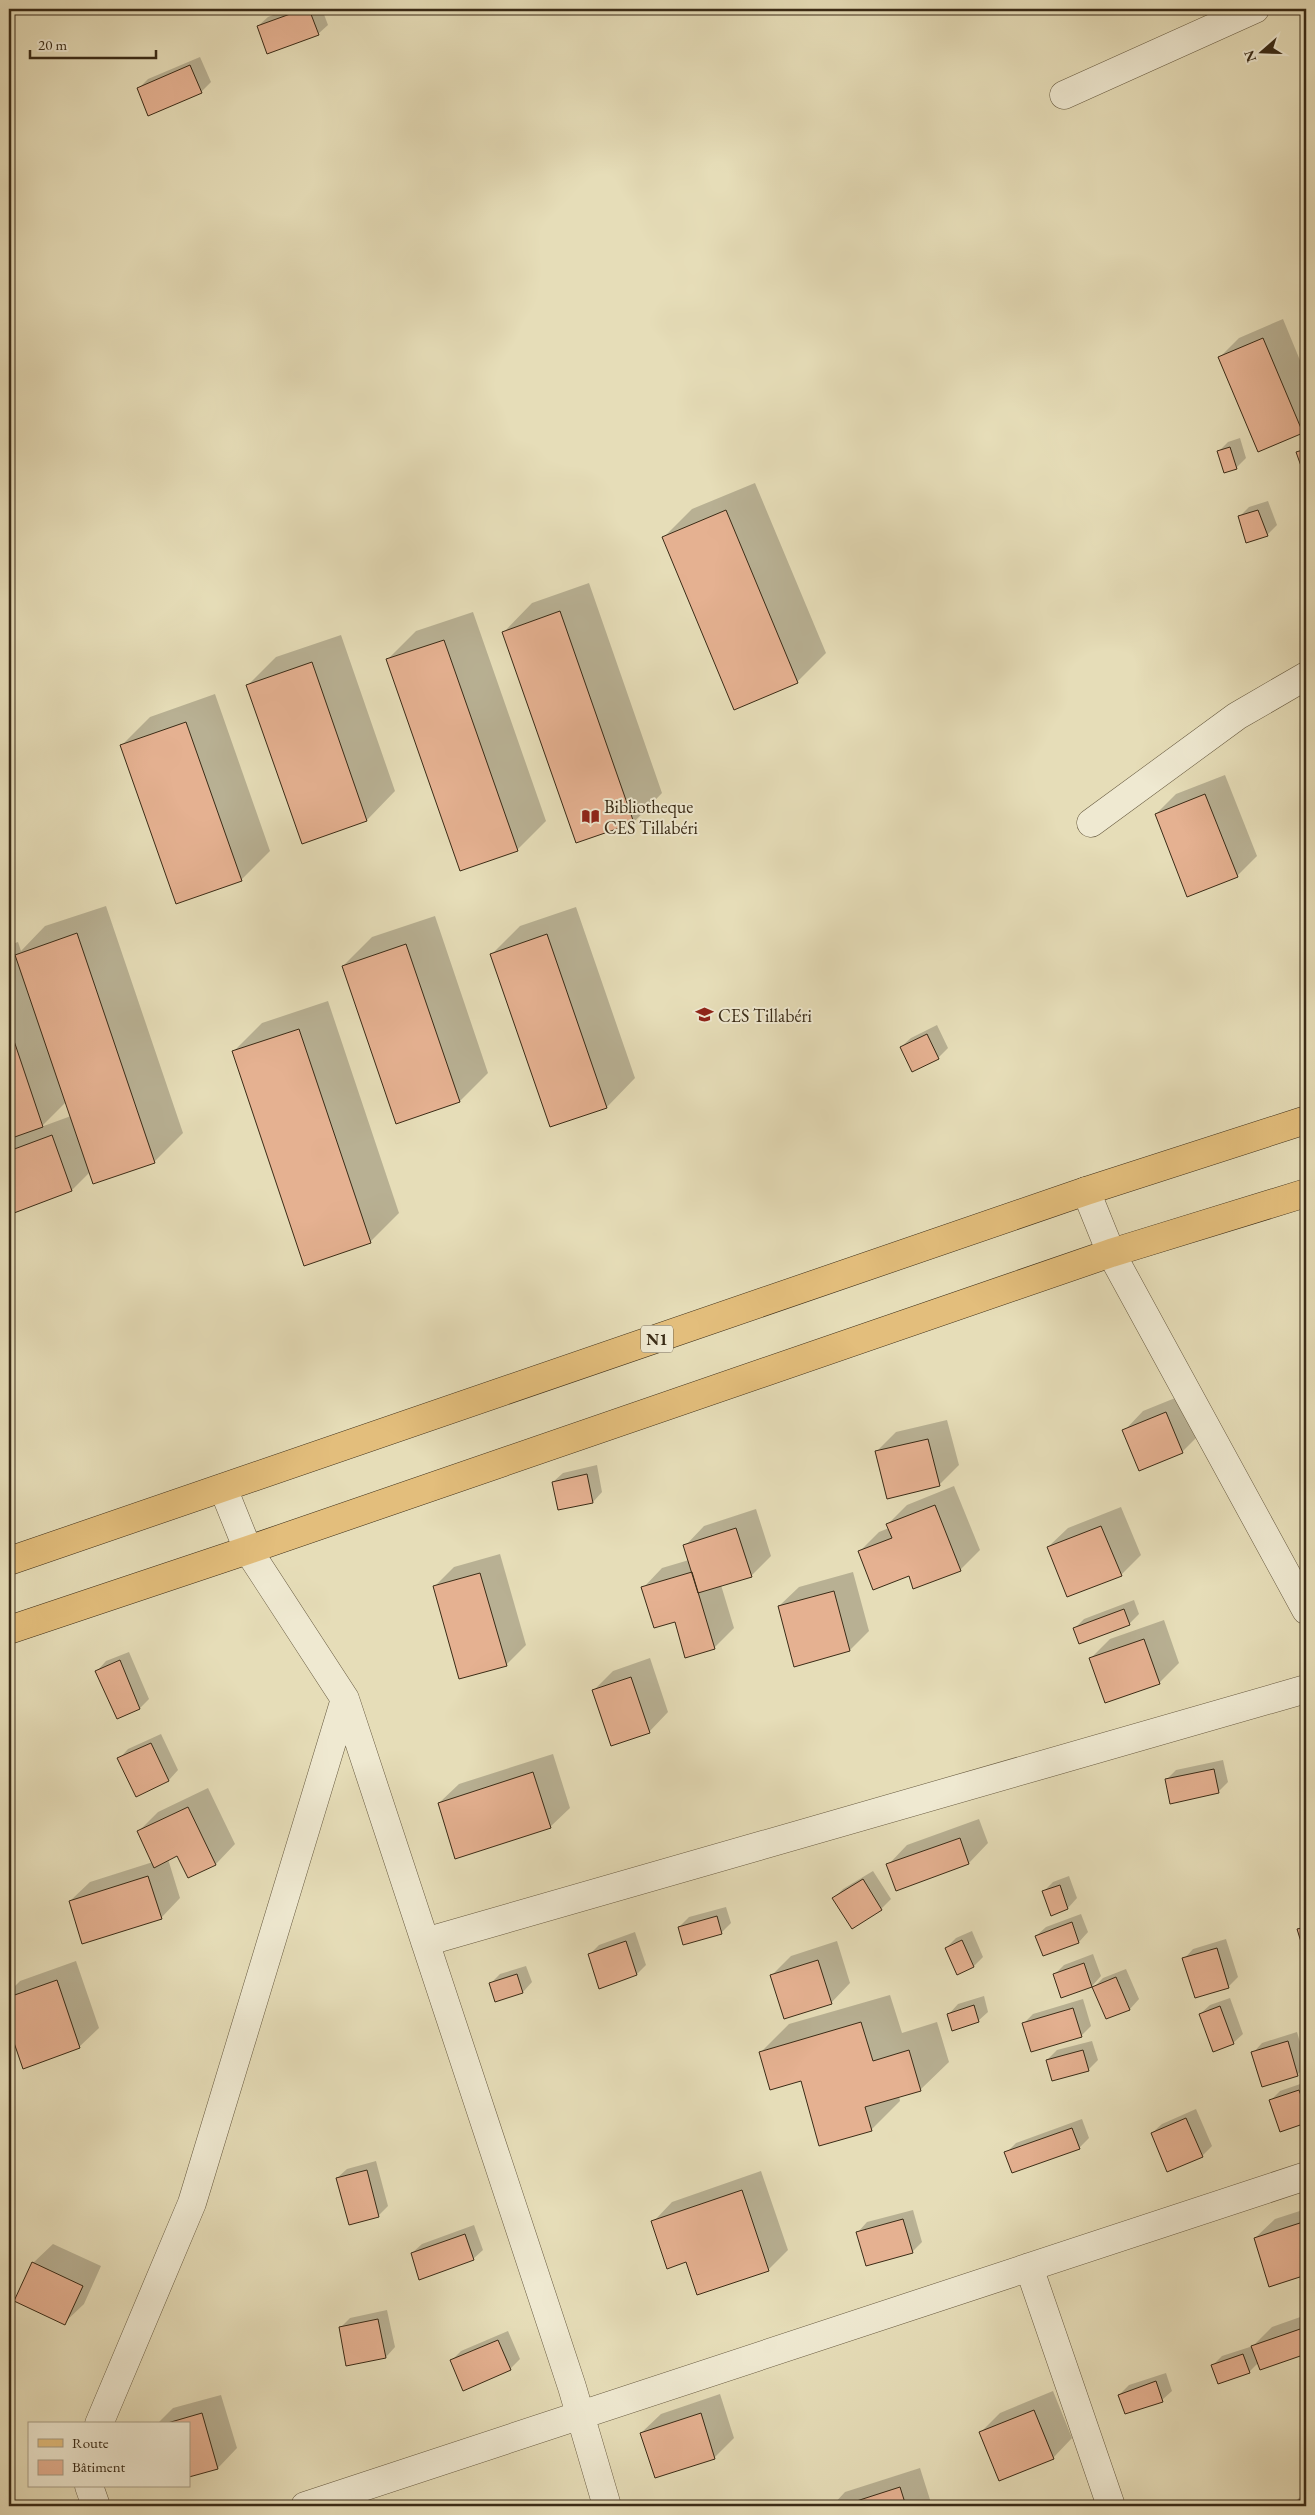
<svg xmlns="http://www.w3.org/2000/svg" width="1315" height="2515" font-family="'EB Garamond',serif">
  <rect width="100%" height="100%" fill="#e6ddb8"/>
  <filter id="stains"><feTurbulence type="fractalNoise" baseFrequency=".004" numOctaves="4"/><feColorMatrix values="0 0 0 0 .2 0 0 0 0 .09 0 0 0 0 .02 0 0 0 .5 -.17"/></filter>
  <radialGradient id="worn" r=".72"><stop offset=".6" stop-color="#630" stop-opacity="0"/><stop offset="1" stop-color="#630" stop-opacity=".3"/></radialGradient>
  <path fill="#0003" fill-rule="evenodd" d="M289,9h33l6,16 -10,9 -60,-8 10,-9z
    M200,57l11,25 -10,10 -63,-3 10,-10z
    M1283,319l23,56v53l-4,4 -82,-75 19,-19z
    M1240,438l6,20 -9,9 -12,5 -7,-20 10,-10z
    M1306,444v19l-4,2 -4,-12z
    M755,483l71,170 -29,29 -133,-145 28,-28z
    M1268,501l9,24 -10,10 -28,-18 10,-10z
    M589,583l73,210 -28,29 -57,20 -73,-210 28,-29z
    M473,612l73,209 -29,29 -130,-190 29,-29z
    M341,635l54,156 -28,29 -64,22 -55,-157 28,-28z
    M215,694l55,157 -29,29 -119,-135 28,-28z
    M1225,775l32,81 -20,20 -81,-62 20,-20z
    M106,906l77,227 -29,29 -64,10 -18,18 -57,21 -6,-16v-52l8,-8 -8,2v-192l9,-3 3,9 24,-25zM66,1102l5,14 -30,11z
    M576,907l59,171 -28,29 -56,18 -59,-171 28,-28z
    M435,916l53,157 -28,28 -117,-135 29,-29z
    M328,1001l71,212 -29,29 -137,-190 29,-29z
    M937,1025l11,23 -10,10 -37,-11 10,-9z
    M1185,1394l17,38 -20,20 -58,-21 19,-20z
    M947,1420l12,45 -20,20 -63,-33 20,-20z
    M597,1465l5,27 -9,10 -34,7 -6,-27 10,-9z
    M954,1486l26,64 -20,20 -51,5 -50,-23 20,-20 10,-4 -2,-3 20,-20z
    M1121,1507l20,48 -20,20 -73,-28 20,-19z
    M756,1509l15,47 -20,20 -30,9 13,43 -20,20 -38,-28 -33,-32 19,-20 27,-8 -4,-14 19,-20z
    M500,1554l26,91 -20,20 -72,-78 20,-20z
    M853,1572l16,59 -19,19 -71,-44 20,-19z
    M1134,1600l5,14 -10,10 -54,4 9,-9z
    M1164,1620l15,43 -20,20 -68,-25 19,-19z
    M129,1652l20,47 -9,9 -23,10 -20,-47 9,-10z
    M650,1658l18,54 -19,20 -56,-41 20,-20z
    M161,1734l17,36 -9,10 -33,15 -17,-36 9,-10z
    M553,1754l17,54 -20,19 -111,-24 20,-19z
    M1223,1760l5,22 -10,10 -52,-12 10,-10z
    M208,1788l27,56 -19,20 -27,12 -12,-22 -9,5 12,39 -19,20 -91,-17 20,-19 63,-20 -14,-31 19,-19z
    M979,1819l9,24 -19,20 -72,26 -9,-24 19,-20z
    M873,1871l18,28 -10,10 -29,18 -18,-29 9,-9z
    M1069,1876l8,22 -9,10 -17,6 -8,-22 10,-10z
    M726,1907l5,16 -10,10 -42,-6 10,-10z
    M1081,1914l7,18 -9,10 -43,-6 10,-9z
    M1306,1922v32l-7,-25z
    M972,1931l11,26 -9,9 -28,-18 10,-10z
    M635,1932l11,33 -9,9 -48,-19 10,-10z
    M1226,1939l12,38 -10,10 -44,-28 9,-10z
    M837,1941l13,42 -19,20 -59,-28 19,-19z
    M1093,1954l8,22 -9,10 -38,-11 10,-10z
    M76,1961l23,67 -20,19 -55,20 -15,-43v-32l11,-11z
    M526,1966l6,16 -9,10 -32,-9 9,-9z
    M1126,1969l13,30 -9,10 -23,9 -13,-31 9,-9z
    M890,1995l12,38 35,-11 12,40 -29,28 -21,6 1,5 -29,29 -111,-77 29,-29z
    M984,1996l4,16 -10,9 -29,-7 9,-10z
    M1230,1998l13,36 -10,9 -33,-29 10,-9z
    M1083,1999l8,27 -10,10 -58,-12 10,-10z
    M1297,2032l9,31v3l-9,9 -44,-22 9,-10z
    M1092,2041l6,19 -10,10 -41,-10 10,-10z
    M1306,2082v40l-26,8 -10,-29 10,-10z
    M1196,2109l16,37 -10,10 -50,-23 10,-9z
    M1082,2119l7,19 -10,10 -73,5 10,-10z
    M376,2161l12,45 -9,9 -29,8 -13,-45 10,-9z
    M761,2171l27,79 -20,20 -115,-48 19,-20z
    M1306,2209v65l-36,11 -15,-47 20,-19z
    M913,2210l9,32 -10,10 -54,-20 9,-10z
    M474,2225l9,25 -10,9 -61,-6 10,-9z
    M53,2244l48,22 -17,38 -20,19 -31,-60z
    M387,2310l8,37 -9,10 -46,-29 10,-10z
    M1306,2315v38l-45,16 -2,-7 -10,10 -36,-7 9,-9 31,-10 19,-19z
    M508,2331l12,28 -10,10 -58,-9 9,-9z
    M1166,2373l6,18 -10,9 -43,-5 10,-10z
    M1053,2391l19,47 -19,20 -72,-26 19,-19z
    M720,2394l14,44 -20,20 -73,-25 20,-19z
    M221,2395l16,53 -19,20 -29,8v-52h-32l16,-16z
    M920,2468l12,38h-100l13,-14z
    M1306,2492v14h-11l-2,-3z"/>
  <path fill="#e5b191" stroke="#3a2b16" d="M304,9h5l10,26 -52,19 -10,-28z
    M190,65l12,28 -54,23 -11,-28z
    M1263,338l40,95 -45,19 -40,-95z
    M1230,447l7,22 -13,4 -7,-22z
    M1306,449v16l-5,1 -5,-14z
    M726,510l72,173 -64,27 -72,-173z
    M1258,510l10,26 -22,7 -8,-27z
    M560,611l74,212 -58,20 -74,-211z
    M444,640l74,211 -58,20 -74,-212z
    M312,662l55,159 -65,23 -56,-159z
    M186,722l56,159 -66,23 -56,-159z
    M1205,794l33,83 -51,20 -32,-83z
    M77,933l78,230 -62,21 -78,-229z
    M547,934l60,174 -57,19 -60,-173z
    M406,944l54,158 -64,22 -54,-158z
    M9,1026l34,101 -34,12z
    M299,1029l72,214 -67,23 -72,-215z
    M927,1034l12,25 -27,13 -12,-25z
    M52,1135l20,56 -58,22 -5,-15v-47z
    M1166,1412l17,41 -44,18 -17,-41z
    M928,1439l12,47 -53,13 -12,-48z
    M587,1474l6,29 -35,7 -6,-28z
    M935,1505l26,66 -48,18 -4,-13 -36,14 -15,-39 34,-13 -6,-14z
    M1101,1526l21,50 -55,21 -20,-50z
    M736,1528l16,49 -54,16 -15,-48z
    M692,1572l23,77 -30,9 -10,-36 -21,6 -13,-41z
    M480,1573l27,93 -48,13 -26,-93z
    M834,1591l16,60 -56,16 -16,-61z
    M1124,1609l6,16 -51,19 -6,-16z
    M1144,1639l16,45 -55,19 -16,-45z
    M120,1660l20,49 -23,10 -22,-48z
    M631,1677l19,56 -39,13 -19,-56z
    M151,1743l18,38 -33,16 -19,-39z
    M1214,1769l5,24 -49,11 -5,-25z
    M533,1772l18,56 -96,31 -17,-56z
    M188,1807l28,58 -28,13 -11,-22 -23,12 -17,-37z
    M960,1838l9,26 -73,27 -10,-27z
    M148,1876l14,43 -80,25 -13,-43z
    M863,1879l19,31 -30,19 -20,-31z
    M1060,1885l8,24 -17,7 -9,-25z
    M717,1916l5,18 -39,11 -5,-18z
    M1072,1922l7,21 -36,13 -8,-20z
    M1306,1927v28h-1l-8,-26z
    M962,1940l12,27 -17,8 -12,-27z
    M626,1941l11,34 -38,14 -11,-35z
    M1217,1948l12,40 -34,10 -13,-40z
    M818,1960l14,44 -48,15 -14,-44z
    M1084,1963l8,24 -31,11 -8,-24z
    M517,1974l6,19 -28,9 -6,-19z
    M1116,1977l14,33 -24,9 -14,-32z
    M57,1980l23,68 -57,21 -14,-41v-31z
    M974,2005l5,17 -27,9 -5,-17z
    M1220,2006l14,38 -21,8 -14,-38z
    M1073,2008l9,29 -51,15 -9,-29z
    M861,2022l12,39 36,-11 12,41 -56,16 7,24 -53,15 -18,-65 -31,9 -11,-38z
    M1288,2041l10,35 -36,11 -11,-35z
    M1083,2050l6,21 -37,10 -6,-21z
    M1299,2090l7,20v13l-26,9 -11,-32z
    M1186,2118l17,39 -36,15 -16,-39z
    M1072,2128l8,21 -68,24 -8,-21z
    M367,2170l12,47 -30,8 -13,-47z
    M742,2190l27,81 -72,24 -11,-33 -19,7 -16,-48z
    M903,2219l10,34 -47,13 -10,-34z
    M1306,2221v54l-37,12 -15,-49z
    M465,2234l9,26 -55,20 -8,-27z
    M32,2262l51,24 -18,39 -51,-24z
    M378,2319l8,39 -40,8 -7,-39z
    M1306,2327v27l-46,16 -9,-24z
    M498,2340l13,30 -48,21 -13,-31z
    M1243,2354l7,19 -32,11 -7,-19z
    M1156,2381l7,21 -38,12 -7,-19z
    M1034,2410l20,49 -55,22 -20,-49z
    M202,2413l16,56 -29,8v-53h-25z
    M701,2413l14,46 -60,19 -15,-45z
    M900,2487l6,19h-65z
    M1306,2497v9h-13l-1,-3z"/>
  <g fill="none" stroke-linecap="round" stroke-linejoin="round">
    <defs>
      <path id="minor" d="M1064,95l191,-86
        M1091,823l146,-107 69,-40
        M1086,1191l25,62 195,357
        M223,1488l25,62 97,149 227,688 35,119
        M425,1942l881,-253
        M1029,2267l82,239
        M99,2424l93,-221 153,-504
        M89,2486l7,20
        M305,2506l1001,-330"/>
      <path id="major" d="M9,1561l1077,-370 220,-71
        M9,1630l239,-80 863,-297 195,-60"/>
    </defs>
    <use href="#minor" stroke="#65583e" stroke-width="29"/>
    <use href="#major" stroke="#3a2b16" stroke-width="29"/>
    <use href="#minor" stroke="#efe9d1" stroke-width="28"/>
    <use href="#major" stroke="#e3be7c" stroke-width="28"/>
  </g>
  <defs>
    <symbol id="library-bare" viewBox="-9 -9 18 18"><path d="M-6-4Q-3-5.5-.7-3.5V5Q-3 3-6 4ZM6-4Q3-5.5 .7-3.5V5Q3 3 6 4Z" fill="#8f2418" stroke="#efe9d1" stroke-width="2.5" paint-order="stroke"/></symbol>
    <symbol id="school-bare" viewBox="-9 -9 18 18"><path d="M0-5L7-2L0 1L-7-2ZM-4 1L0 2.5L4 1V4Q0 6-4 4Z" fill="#8f2418" stroke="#efe9d1" stroke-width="2.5" paint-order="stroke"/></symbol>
  </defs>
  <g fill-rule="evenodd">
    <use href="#library-bare" x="578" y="804" width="25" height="25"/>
    <use href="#school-bare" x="692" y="1002" width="25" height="25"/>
  </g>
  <g text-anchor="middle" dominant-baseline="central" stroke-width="4" stroke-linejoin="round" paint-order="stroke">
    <rect fill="#efe9d1" stroke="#70644e" stroke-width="1" x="641" y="1325.5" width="32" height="27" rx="4"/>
    <g font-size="16" font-weight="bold" fill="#3a2b16">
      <text x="657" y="1339">N1</text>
    </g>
    <g font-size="18" fill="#3a2b16" stroke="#efe9d1" text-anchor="start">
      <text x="604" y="806">Bibliotheque<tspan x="604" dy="21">CES Tillabéri</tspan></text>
      <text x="718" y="1015">CES Tillabéri</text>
    </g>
  </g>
  <rect width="1315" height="2515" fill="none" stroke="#e6ddb8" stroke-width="30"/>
  <rect x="10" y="10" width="1295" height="2495" fill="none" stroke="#3a2b16" stroke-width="2.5"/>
  <rect x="15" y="15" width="1285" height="2485" fill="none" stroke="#3a2b16"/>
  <rect x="28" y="2422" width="162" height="65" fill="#efe9d1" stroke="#a79d86"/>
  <rect x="38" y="2439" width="25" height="8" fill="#e3be7c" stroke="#a79d86"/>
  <text x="72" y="2448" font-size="15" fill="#3a2b16">Route</text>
  <rect x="38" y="2460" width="25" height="15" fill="#e5b191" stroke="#a79d86"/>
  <text x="72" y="2472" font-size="15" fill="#3a2b16">Bâtiment</text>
  <g transform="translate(1262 52) rotate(250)" stroke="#efe9d1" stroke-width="4" paint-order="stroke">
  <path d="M0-4L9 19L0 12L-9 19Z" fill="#3a2b16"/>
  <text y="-8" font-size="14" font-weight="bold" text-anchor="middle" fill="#3a2b16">N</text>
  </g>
  <path d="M30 50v8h126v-8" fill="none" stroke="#3a2b16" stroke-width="2.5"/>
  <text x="38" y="50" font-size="15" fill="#3a2b16" stroke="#efe9d1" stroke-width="4" paint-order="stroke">20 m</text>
  <rect width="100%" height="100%" filter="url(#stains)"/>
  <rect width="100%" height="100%" fill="url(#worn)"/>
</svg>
